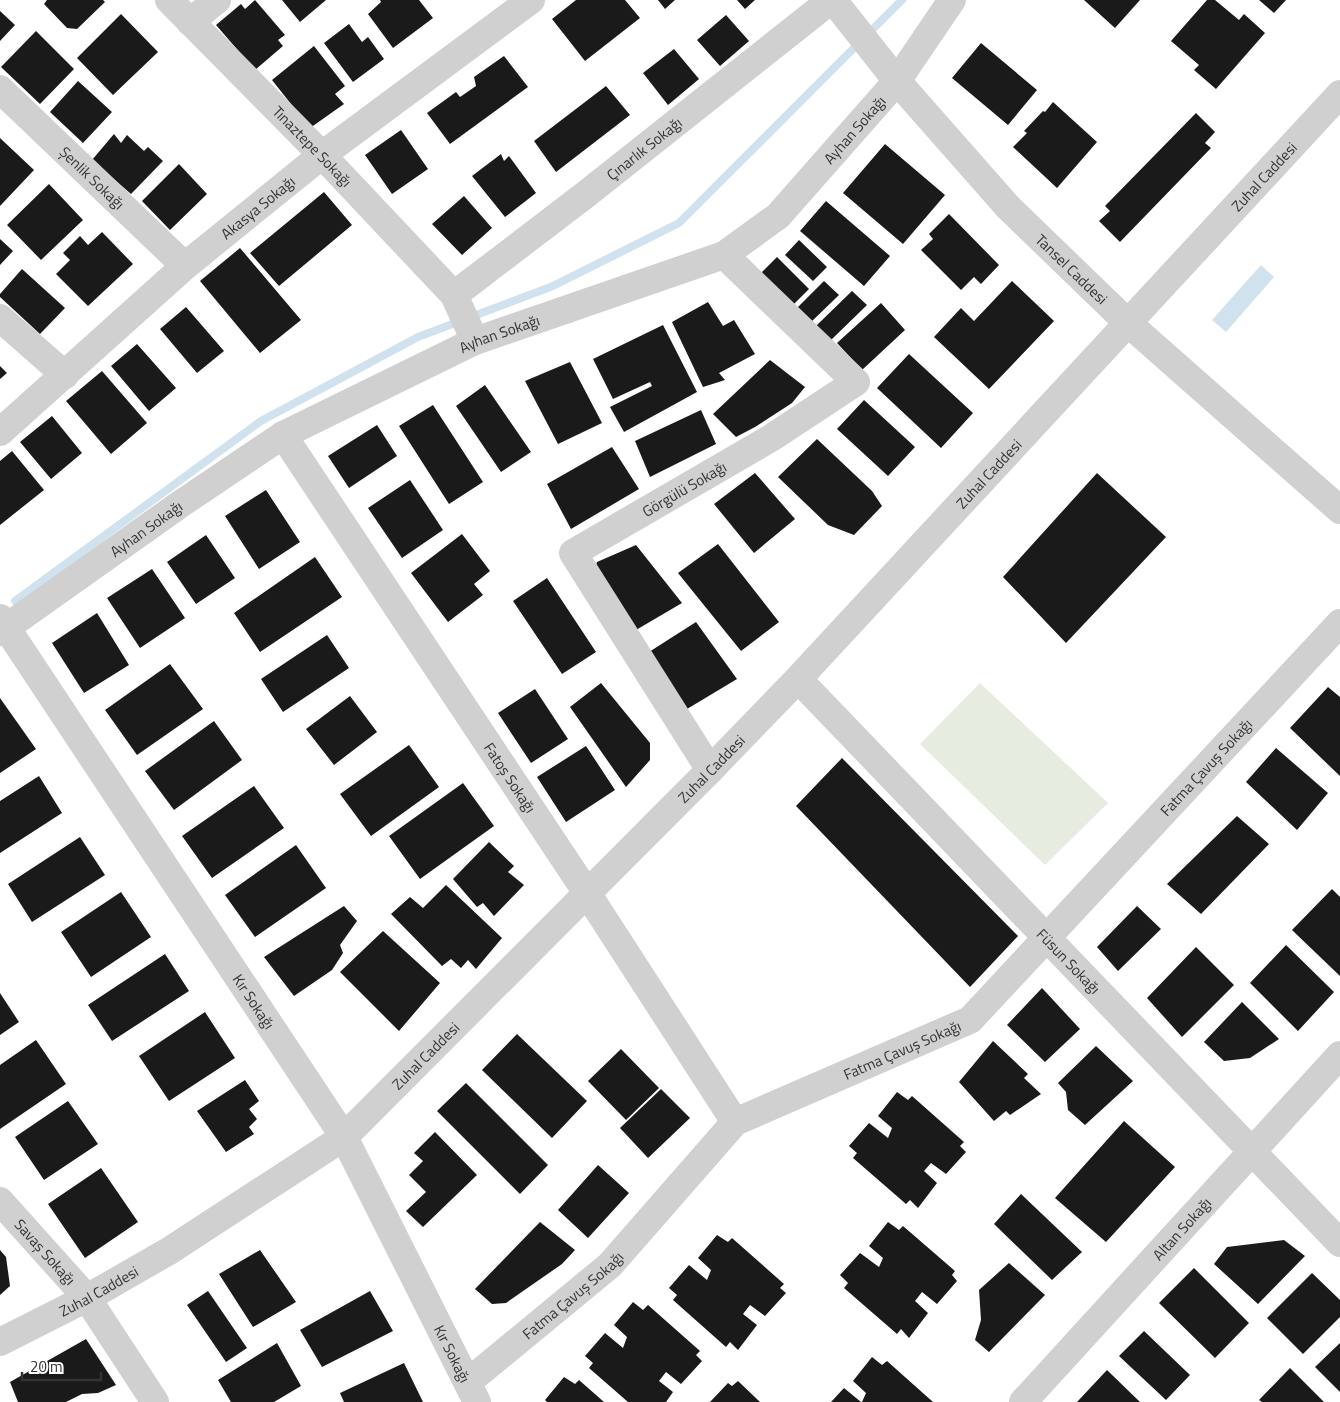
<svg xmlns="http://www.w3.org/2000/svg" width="1340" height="1402" font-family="'Titillium Web',sans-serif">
  <rect width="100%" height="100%" fill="#fff"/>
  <path fill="#e6ecdf" d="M980,683l128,120 -63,62 -125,-121z"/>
  <path fill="#cfe2ee" d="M1261,265l13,12 -48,55 -14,-12z"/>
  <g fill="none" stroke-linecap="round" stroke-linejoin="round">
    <path stroke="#cfe2ee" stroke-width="8" d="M15,601l246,-180 157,-84 135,-51 126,-63 223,-223"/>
  </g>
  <path fill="#1a1a1a" d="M47,0h56l2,2 -28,27 -10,-1 -23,-24z
    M255,0l30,35 -7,5 5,6 -28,24 -39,-45 25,-21 4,5z
    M282,0h44l-26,22z
    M380,0h39l14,18 -40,30 -25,-34 13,-12z
    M576,0h49l15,18 -55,43 -33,-42z
    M658,0h17l-10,9z
    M737,0h18l-10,9z
    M1084,0h56l-25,28z
    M1207,0h8l24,20 5,-6 21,19 -49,56 -22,-19 5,-5 -28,-24z
    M1259,0h27l-12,13z
    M0,11l15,14 -15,16z
    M121,14l37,38 -45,43 -36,-37z
    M726,15l23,26 -29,25 -23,-26z
    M349,24l13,18 6,-5 16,22 -31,23 -29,-39z
    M36,31l38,38 -34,35 -39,-37z
    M981,43l56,47 -29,35 -56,-47z
    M314,46l31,40 -10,8 9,10 -34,24 -38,-48z
    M674,49l25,30 -31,26 -25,-32z
    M504,56l24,31 -78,57 -23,-31 29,-21 4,5 16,-11 -2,-9z
    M78,81l34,31 -29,31 -33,-31z
    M606,86l24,29 -74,57 -22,-31z
    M1053,102l44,40 -40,46 -44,-41 14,-14 -3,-2 19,-20 2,1z
    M1196,113l19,19 -10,11 6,5 -91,94 -21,-21 11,-10 -5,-5z
    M401,130l27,39 -36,25 -27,-39z
    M114,134l7,9 6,-8 17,16 4,-4 15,14 -32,33 -39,-34z
    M0,138l34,32 -34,36z
    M885,144l60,51 -42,49 -60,-51z
    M501,154l3,7 5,-5 27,37 -31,24 -33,-41z
    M179,164l28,30 -37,36 -28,-29z
    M49,184l34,36 -42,40 -34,-35z
    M324,192l28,33 -73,61 -29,-33z
    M464,196l28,32 -30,27 -30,-31z
    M826,201l64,55 -26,30 -64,-55z
    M949,214l50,51 -18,19 -7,-7 -13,13 -40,-40 12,-11 -4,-5z
    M102,232l31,32 -45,42 -32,-32 14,-14 -7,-7 17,-17 8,9z
    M0,239l13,12 -13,14z
    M799,240l28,27 -14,14 -28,-26z
    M240,248l61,72 -41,33 -60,-72z
    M777,257l32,32 -21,21 -32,-32z
    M22,269l43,39 -25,26 -40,-37v-3z
    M824,281l15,14 -29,28 -14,-14z
    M1012,281l42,40 -65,68 -55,-52 27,-29 13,13z
    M852,291l15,14 -37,36 -14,-15z
    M708,302l15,24 11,-6 21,34 -36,19 6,7 -22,7 -31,-65z
    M881,303l24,27 -43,40 -25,-27z
    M186,307l38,44 -27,22 -37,-44z
    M663,325l34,67 -73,40 -14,-25 42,-21 -2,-4 -37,17 -20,-40z
    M137,344l39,44 -27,23 -38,-45z
    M909,354l64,59 -32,35 -64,-60z
    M770,360l35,27 -13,16 -37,24 -19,10 -23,-23z
    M570,362l32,61 -44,21 -33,-63z
    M0,366l7,7 -7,6z
    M102,371l45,52 -36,31 -45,-53z
    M485,385l46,67 -30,20 -45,-66z
    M864,400l51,47 -27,29 -51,-47z
    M433,405l50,77 -34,22 -50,-78z
    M701,410l15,34 -66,33 -15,-36z
    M52,416l30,37 -31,26 -31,-37z
    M377,425l20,31 -48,32 -21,-32z
    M817,439l55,52 10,15 -28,29 -26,-10 -50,-48z
    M612,447l27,42 -68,40 -24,-45z
    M12,451l32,39 -44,35v-64z
    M755,473l40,46 -41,34 -40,-49z
    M1097,473l69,64 -100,106 -63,-66z
    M410,480l33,50 -41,28 -34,-50z
    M266,490l34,52 -41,27 -34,-53z
    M462,534l28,37 -16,13 9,11 -35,27 -37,-49z
    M206,535l29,43 -39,26 -29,-42z
    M718,544l61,78 -38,29 -63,-78z
    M636,545l46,58 -46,27 -41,-61 2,-7z
    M315,557l27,40 -82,55 -26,-39z
    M152,569l33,49 -45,30 -33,-50z
    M547,578l49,74 -34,22 -49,-73z
    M97,613l32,52 -45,28 -32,-50z
    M696,622l41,57 -50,30 -38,-57z
    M327,635l22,33 -66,44 -22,-33z
    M170,664l33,45 -66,46 -32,-45z
    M601,683l49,60v17l-24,27 -56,-80z
    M1328,687l12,10v79l-50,-48z
    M535,689l33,50 -37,24 -33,-50z
    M350,696l27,36 -43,33 -28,-36z
    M0,698l36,51 -36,24z
    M214,721l28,39 -68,50 -29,-39z
    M409,745l30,42 -68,49 -31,-42z
    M586,746l29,44 -49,32 -29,-45z
    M1276,748l52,45 -31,37 -51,-48z
    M842,758l176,178 -48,51 -174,-181z
    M39,776l23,37 -62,40v-52z
    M463,783l31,43 -74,53 -31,-43z
    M254,786l30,42 -72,50 -30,-42z
    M1237,816l32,28 -68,70 -34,-30z
    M80,837l25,38 -73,47 -24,-38z
    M489,842l25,24 -6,6 16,13 -30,31 -11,-13 -6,4 -24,-28z
    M296,845l30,43 -71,49 -30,-42z
    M446,885l56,53 -26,31 -8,-9 -7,8 -10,-9 -9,7 -51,-52 19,-17 13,11z
    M1332,889l8,8v79l-48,-46z
    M121,892l30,45 -60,40 -30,-45z
    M344,906l13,15 -17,24 3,8 -11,17 -38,26 -30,-39z
    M1137,906l24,23 -43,42 -21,-24z
    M383,931l57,52 -41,48 -59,-59z
    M1286,945l48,47 -36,39 -48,-48z
    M1196,947l38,38 -52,52 -35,-39z
    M165,954l24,37 -77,50 -24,-36z
    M1042,988l38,41 -35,33 -38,-37z
    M0,993l19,29 -19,13z
    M1242,1002l37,37 -29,19 -26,3 -20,-19z
    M205,1012l30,46 -66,43 -30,-45z
    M517,1034l70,67 -35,37 -70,-68z
    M36,1040l30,44 -66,45v-64z
    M993,1041l35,33 -4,4 17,16 -31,21 -4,-4 -12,10 -35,-39z
    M1096,1046l37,35 -48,44 -17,-15 -2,-18 -8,-9z
    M621,1049l38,39 -33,32 -38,-39z
    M245,1080l14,21 -10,8 8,10 -8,8 5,7 -28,18 -29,-41z
    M466,1083l82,82 -28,29 -83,-83z
    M661,1089l29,29 -42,40 -28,-30z
    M897,1092l11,8 4,-4 52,46 -4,4 6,6 -20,22 -15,-11 -7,8 13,12 -19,25 -8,-8 -4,4 -53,-46 4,-5 -8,-7 20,-23 19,15 4,-10 -14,-12z
    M68,1101l30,43 -54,36 -29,-43z
    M1124,1121l51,46 -69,75 -51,-44z
    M435,1132l42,43 -54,52 -17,-16 20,-19 -17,-17 14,-14 -9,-8z
    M598,1165l31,28 -41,45 -30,-28z
    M101,1168l37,54 -53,36 -37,-54z
    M1021,1194l61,58 -30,28 -58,-56z
    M540,1222l35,28 -13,14 -56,39 -14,1 -17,-15z
    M888,1222l11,8 4,-4 52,45 -3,4 5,6 -20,23 -15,-12 -7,9 13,12 -19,25 -8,-9 -4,5 -53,-46 4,-5 -8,-8 20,-22 19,14 4,-9 -14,-12z
    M717,1235l11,7 4,-4 52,46 -4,4 6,5 -21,23 -15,-11 -7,9 14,11 -19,25 -8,-8 -4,5 -53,-47 4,-5 -8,-7 20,-23 18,15 4,-10 -13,-12z
    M1284,1240l21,16 -47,48 -44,-40 13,-17z
    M0,1250l6,7 4,29 -10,9z
    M260,1250l36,52 -43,25 -34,-53z
    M1009,1263l36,32 -56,57 -14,-12 6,-20 -2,-30z
    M1194,1268l55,55 -34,35 -56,-55z
    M1312,1273l28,27v17l-37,37 -36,-36z
    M208,1291l39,57 -21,14 -39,-57z
    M370,1291l23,40 -71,36 -22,-37z
    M633,1302l10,8 5,-5 52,46 -4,4 6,6 -21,23 -15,-12 -7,9 14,11 -7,10h-38l-39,-34 4,-5 -8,-7 20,-23 18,15 4,-11 -13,-12z
    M1144,1331l46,44 -24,25 -47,-44z
    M86,1339l30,46 -18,8 -16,1 -16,8h-48l-8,-20z
    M277,1343l24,43 -27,16h-43l-13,-22z
    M1340,1343v49l-25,-25z
    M872,1357l10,8 5,-4 46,41h-71l4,-9 -13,-12z
    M404,1363l19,39h-79l-4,-9z
    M1290,1368l34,34h-62l-3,-2z
    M1107,1370l33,32h-63z
    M564,1377l11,7 4,-4 25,22h-57l-2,-2z
    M738,1381l22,21h-50l18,-19 4,3z
    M844,1388l17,14h-30z"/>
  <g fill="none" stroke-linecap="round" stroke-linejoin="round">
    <g stroke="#d0d0d0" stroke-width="28">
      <path id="s1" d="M169,0l153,155 132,140 21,46"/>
      <path id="s2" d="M833,0l64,81 111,126 121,117 211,186"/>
      <path d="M190,22l27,-22"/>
      <path id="s3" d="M0,89l185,177"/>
      <path id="s4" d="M454,295l131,-100 246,-195"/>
      <path d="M0,318l65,57"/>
      <path id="s5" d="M0,432l185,-166 137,-111 209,-155"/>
      <path id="s6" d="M283,435l304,458 148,229"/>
      <path id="s7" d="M0,618l344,519 133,265"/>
      <path id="s8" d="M0,632l179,-127 104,-70 192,-94 249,-86 54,-39 119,-135 55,-81"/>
      <path id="s9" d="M798,679l542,564"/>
      <path id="s10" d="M710,770l-137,-217 198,-115 85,-56 -132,-127"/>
      <path id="s11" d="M0,1201l87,97 68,104"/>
      <path id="s12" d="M0,1342l87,-44 82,-47 175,-114 366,-367 88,-91 542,-585"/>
      <path id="s13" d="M468,1382l142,-117 125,-143 235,-102 370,-397"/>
      <path id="s14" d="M1023,1402l317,-347"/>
    </g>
  </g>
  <g text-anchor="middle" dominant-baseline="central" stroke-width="5" stroke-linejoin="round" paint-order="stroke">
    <g font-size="15" fill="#333" stroke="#fff">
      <text stroke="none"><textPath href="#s8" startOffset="1004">Ayhan Sokağı</textPath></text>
      <text stroke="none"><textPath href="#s1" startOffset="205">Tınaztepe Sokağı</textPath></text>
      <text stroke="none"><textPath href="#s4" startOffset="240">Çınarlık Sokağı</textPath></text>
      <text stroke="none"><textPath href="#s12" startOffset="1731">Zuhal Caddesi</textPath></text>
      <text stroke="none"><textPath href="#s3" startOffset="128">Şenlik Sokağı</textPath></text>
      <text stroke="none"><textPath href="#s5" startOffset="342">Akasya Sokağı</textPath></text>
      <text stroke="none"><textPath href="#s2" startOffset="360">Tansel Caddesi</textPath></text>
      <text stroke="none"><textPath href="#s8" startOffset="584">Ayhan Sokağı</textPath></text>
      <text stroke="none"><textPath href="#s12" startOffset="1326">Zuhal Caddesi</textPath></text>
      <text stroke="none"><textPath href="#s10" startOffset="385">Görgülü Sokağı</textPath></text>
      <text stroke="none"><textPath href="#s8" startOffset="179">Ayhan Sokağı</textPath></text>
      <text stroke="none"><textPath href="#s13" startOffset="976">Fatma Çavuş Sokağı</textPath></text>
      <text stroke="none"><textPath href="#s12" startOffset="921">Zuhal Caddesi</textPath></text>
      <text stroke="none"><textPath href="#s6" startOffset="411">Fatoş Sokağı</textPath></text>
      <text stroke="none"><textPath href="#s9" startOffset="391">Füsun Sokağı</textPath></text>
      <text stroke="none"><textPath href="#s7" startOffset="460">Kır Sokağı</textPath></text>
      <text stroke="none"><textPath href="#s13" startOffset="556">Fatma Çavuş Sokağı</textPath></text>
      <text stroke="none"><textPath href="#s12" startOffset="516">Zuhal Caddesi</textPath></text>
      <text stroke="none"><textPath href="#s14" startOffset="235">Altan Sokağı</textPath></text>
      <text stroke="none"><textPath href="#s11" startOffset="68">Savaş Sokağı</textPath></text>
      <text stroke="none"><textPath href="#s12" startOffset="111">Zuhal Caddesi</textPath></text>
      <text stroke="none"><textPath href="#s13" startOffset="136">Fatma Çavuş Sokağı</textPath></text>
      <text stroke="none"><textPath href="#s7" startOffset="865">Kır Sokağı</textPath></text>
    </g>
  </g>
  <path d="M22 1372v8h79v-8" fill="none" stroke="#333333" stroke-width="2.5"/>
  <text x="30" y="1372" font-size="15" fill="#333333" stroke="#ffffff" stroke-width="4" paint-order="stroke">20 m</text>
</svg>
